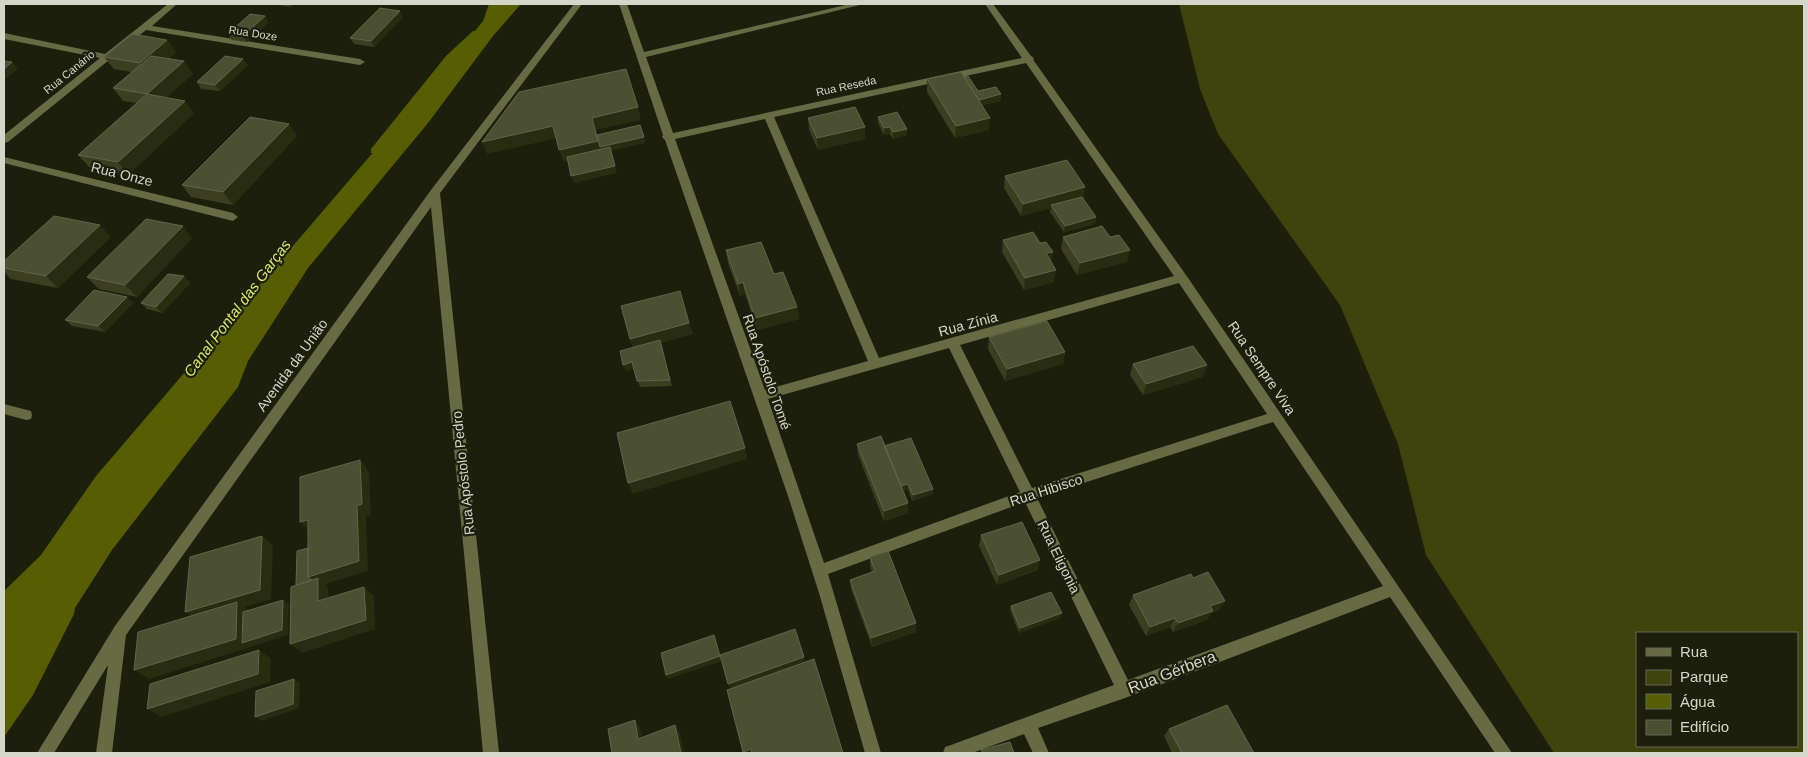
<svg xmlns="http://www.w3.org/2000/svg" width="1808" height="757" font-family="Helvetica,sans-serif">
  <rect width="100%" height="100%" fill="#1d1f0d"/>
  <path fill="#3f440c" fill-rule="evenodd" d="M1179,4h625v749h-250l-128,-198 -28,-111 -58,-139 -122,-171 -18,-45zM1637,633h160v113h-160z"/>
  <path fill="#565d02" d="M489,4h32l-28,32 -65,87 -120,145 -60,93 -10,26 -126,163 -37,58 -1,6 -41,81 -29,42v-146l37,-36 55,-79 339,-396 48,-59z"/>
  <g fill="none" stroke-linecap="round" stroke-linejoin="round">
    <path fill="#565d02" fill-rule="evenodd" d="M473,31h3l4,2 -28,27 -75,93h-6v-4l75,-93z"/>
    <path fill="#666b44" fill-rule="evenodd" d="M168,4h9l-25,22 208,33 5,3 -5,3 -214,-35 -138,112 -4,1v-8l96,-77 -96,-19v-6l101,21z
      M574,4h8l-142,189 59,560h-16l-52,-546 -305,428 -14,118h-16l12,-88 -54,88h-17l78,-127 316,-436z
      M619,4h8l17,48 206,-48h14l-218,53 27,76 349,-75 -37,-54h8l38,52 2,1 1,4 152,214 326,478h-17l-105,-156 -265,101 -87,30 11,25h-16l-9,-19 -52,19h-29l2,-6 6,-2 163,-60 -89,-183 -197,72 53,179h-16l-46,-160 -30,-94 -124,-359 -3,-3 1,-2zM1026,63l148,213 -295,82 -105,-241zM765,119l103,242 -103,29 -90,-251zM1179,283l88,131 -235,74 -72,-143zM949,348l71,144 -196,71 -56,-164zM1273,422l110,164 -255,94 -91,-182z
      M4,157l229,56 5,4 -5,4 -229,-58z
      M4,404l27,7 1,4 -1,4 -5,1 -22,-6z"/>
  </g>
  <path fill="#3b3f20" d="M277,4h18l-4,3 -13,-2z
    M265,16l3,7 -21,19 -15,-2 -4,-6z
    M403,17l-29,30 -20,-3 -4,-6z
    M167,40l9,12 -8,7 25,15 -27,23 28,16 -66,62 -39,-8 -11,-12 59,-52 -14,-2 -10,-13 19,-16 -18,-3 -10,-12z
    M248,65l-28,26 -19,-2 -4,-7z
    M927,79l51,12 23,3v7l-19,4 7,25 -34,8 -28,-46z
    M878,117l29,12v6l-14,4 -3,-5 -6,1 -6,-12z
    M808,118l57,21 -47,11 -9,-20z
    M289,124l8,12 -64,69 -42,-8 -9,-12z
    M1005,176l78,23 13,18 -1,7 -31,8 -14,-20 1,-4 -30,8 -17,-28z
    M111,237l-53,51 -47,-9 -7,-7v-11z
    M1063,237h47l17,25 -50,13 -16,-26z
    M192,238l-55,59 -38,-8 -12,-12z
    M1003,240l48,21 3,21 -30,8 -22,-38z
    M726,250l48,24 23,33 2,12 -42,11 -12,-36 -5,2 -12,-33z
    M184,276l6,7 -28,30 -15,-4 -6,-6z
    M127,297l6,6 -28,29 -33,-6 -7,-6z
    M689,323l4,11 -33,9 12,43 -32,1 -6,-19 -8,3 -3,-6 10,-17 -3,-9z
    M989,337l76,15 -2,12 -58,17 -17,-32z
    M1133,364l74,1 -5,12 -59,18 -13,-20z
    M857,444l27,2 49,43v5l-21,7 -4,-12 -5,2 5,22 -24,8 -26,-66z
    M981,535l57,35 -41,15 -18,-39z
    M870,557l46,66v9l-44,15 -21,-58 -1,-9 22,-8 -2,-5z
    M1193,578l26,32 -8,3 -4,7 -34,12 -3,-5 -24,9 -17,-31 4,-10z
    M1011,606l51,7 -2,5 -41,15 -9,-23z
    M1169,729l85,24h-82l-8,-17z"/>
  <path fill="#282c11" d="M289,4h6l-4,3z
    M400,11l3,6 -29,30 -3,-6z
    M265,16l3,7 -21,19 -4,-6z
    M167,40l9,12 -27,23 -9,-12z
    M243,59l5,6 -28,26 -5,-6z
    M184,61l9,13 -37,33 -9,-13z
    M12,62l6,7 -14,11v-11z
    M1001,94v7l-27,6 1,-6z
    M185,101l9,12 -66,62 -10,-13z
    M638,107l3,13 -45,10 4,17 44,-10 1,6 -34,8 6,22 -43,10 -3,-7 31,-23 -38,9 -5,-12 33,-32z
    M990,118l-1,12 -34,8 1,-12z
    M289,124l8,12 -64,69 -10,-13z
    M553,126l5,12 -71,16 -5,-12z
    M865,127v12l-47,11 -1,-12z
    M890,127v7l-6,1v-7z
    M907,129v6l-14,4v-7z
    M1085,187l-2,13 -32,5v3l-30,8 2,-12z
    M1096,217l-1,7 -31,8 1,-6z
    M100,225l11,12 -53,51 -12,-12z
    M183,226l9,12 -55,59 -12,-12z
    M1130,250l-3,12 -50,13 3,-12z
    M1053,252l-2,12 -5,-11z
    M1056,270l-2,12 -30,8 1,-12z
    M184,276l6,7 -28,30 -6,-6z
    M743,282l2,12 -5,2 -2,-12z
    M127,297l6,6 -28,29 -7,-6z
    M797,307l2,12 -42,11 -2,-12z
    M689,323l4,11 -33,9 12,43 -12,-43 -26,7 -4,-11z
    M1065,352l-2,12 -58,17 2,-12z
    M632,362l3,6 -9,3 -3,-6z
    M1207,365l-5,12 -59,18 3,-11z
    M745,448l2,11 -114,35 -5,-11z
    M360,460l9,11 2,44 -5,1 2,55 -43,13 3,4 1,23 -11,-10 -10,-24 49,-71z
    M908,484v5l-8,3v-5z
    M933,489v5l-21,7 1,-6z
    M908,503v10l-24,8v-10z
    M308,520l2,13 -10,-11z
    M262,536l11,10 -2,53 -26,8 4,4 34,-11 6,5 -1,30 -139,44 -15,-9 65,-49 -14,-9z
    M1040,560l-2,10 -41,15 2,-10z
    M364,587l10,9 1,33 -73,24 -12,-9z
    M1225,601l-6,9 -8,3 -4,7 -34,12 5,-9 32,-17z
    M1062,613l-2,5 -41,15 1,-5z
    M1175,618l-5,9 -24,9 4,-9z
    M916,623v9l-44,15 -1,-9z
    M714,635l8,26 -54,18 -2,-4z
    M259,650l12,9 -1,23 -108,35 -15,-8z
    M804,657l2,9 -74,26 -4,-8z
    M294,679l6,4 -1,25 -37,13 -7,-4z
    M635,720l5,8 4,18 -6,-7z
    M675,725l5,8 4,20h-3z
    M751,749l2,4h-9l-1,-1z"/>
  <path fill="#4c5032" stroke="#61654a" d="M380,8l20,3 -29,30 -21,-3z
    M250,14l15,2 -22,20 -15,-2z
    M132,34l35,6 -27,23 -36,-6z
    M151,56l33,5 -37,33 -34,-6z
    M225,56l18,3 -28,26 -18,-3z
    M4,61l8,1 -8,7z
    M626,69l12,38 -46,11 6,23 -39,9 -6,-24 -71,16 37,-50z
    M961,72l29,46 -34,8 -29,-47z
    M968,76l10,15 18,-4 5,7 -22,6 -15,-23z
    M147,94l38,7 -67,61 -40,-7z
    M855,107l10,20 -48,11 -9,-20z
    M897,112l10,17 -14,3 -3,-5 -6,1 -6,-11z
    M250,117l39,7 -66,68 -41,-7z
    M640,125l4,12 -44,10 -3,-12z
    M610,147l5,19 -44,10 -4,-19z
    M1067,160l18,27 -62,17 -18,-28z
    M1082,197l14,20 -31,9 -14,-21z
    M54,216l46,9 -54,51 -42,-8v-7z
    M146,219l37,7 -58,59 -38,-8z
    M1102,226l8,11 9,-2 11,15 -50,13 -17,-26z
    M1033,232l7,11 6,-1 7,10 -7,1 10,17 -31,8 -22,-38z
    M761,242l13,32 9,-2 14,35 -42,11 -12,-36 -5,2 -12,-34z
    M168,274l16,2 -28,31 -15,-4z
    M94,290l33,7 -29,29 -33,-6z
    M680,291l9,32 -59,16 -9,-33z
    M1047,321l18,31 -58,17 -18,-32z
    M660,340l10,40 -33,1 -5,-19 -9,3 -3,-14z
    M1193,346l14,19 -61,19 -13,-20z
    M730,401l15,47 -117,35 -11,-50z
    M881,436l27,67 -24,8 -27,-67z
    M911,438l22,51 -20,6 -5,-11 -7,2 -17,-40z
    M360,460l2,44 -5,2 2,55 -51,16v-57l-8,2v-45z
    M1022,522l18,38 -41,15 -18,-40z
    M262,536l-2,54 -75,22 5,-55z
    M308,548v29l4,3 -16,5 1,-34z
    M888,551l28,72 -45,15 -21,-58 25,-9 -5,-14z
    M1208,572l17,29 -15,5 3,5 -35,12 -3,-5 -25,9 -17,-32 58,-21 2,4z
    M318,578v23l46,-14 2,33 -76,24 1,-57z
    M1051,592l11,21 -42,15 -9,-22z
    M283,600l-1,30 -40,13 1,-31z
    M237,602l-1,37 -102,31 4,-38z
    M795,629l9,28 -76,27 -8,-29z
    M714,635l6,21 -54,19 -5,-22z
    M259,650l-1,24 -111,35 3,-25z
    M814,659l29,94h-91l-1,-4 -8,3 -16,-62z
    M294,679l-1,25 -38,13 1,-26z
    M1227,705l27,48h-72l-13,-24z
    M635,720l3,19 37,-14 6,28h-69l-4,-24z
    M1010,742l4,11h-31l-2,-3z"/>
  <g text-anchor="middle" dominant-baseline="central" stroke-width="4.5" stroke-linejoin="round" paint-order="stroke">
    <g font-size="11" fill="#d4d6ca" stroke="#1d1f0d">
      <text transform="translate(253 33) rotate(9)">Rua Doze</text>
      <text transform="translate(69 72) rotate(-39)">Rua Canário</text>
      <text transform="translate(846 86) rotate(-12)">Rua Reseda</text>
    </g>
    <g font-size="14" fill="#d4d6ca" stroke="#1d1f0d">
      <text transform="translate(122 174) rotate(14)">Rua Onze</text>
      <text transform="translate(968 324) rotate(-15)">Rua Zínia</text>
      <text transform="translate(292 365) rotate(-54)">Avenida da União</text>
      <text transform="translate(1262 368) rotate(56)">Rua Sempre Viva</text>
      <text transform="translate(767 372) rotate(71)">Rua Apóstolo Tomé</text>
      <text transform="translate(463 473) rotate(-96)">Rua Apóstolo Pedro</text>
      <text transform="translate(1046 490) rotate(-18)">Rua Hibisco</text>
      <text transform="translate(1059 557) rotate(64)">Rua Eligonia</text>
    </g>
    <g font-size="15" font-style="italic" fill="#dbe963" stroke="#1d1f0d">
      <text transform="translate(237 308) rotate(-53)">Canal Pontal das Garças</text>
    </g>
    <g font-size="16" fill="#d4d6ca" stroke="#1d1f0d">
      <text transform="translate(1172 672) rotate(-21)">Rua Gérbera</text>
    </g>
  </g>
  <rect width="1808" height="757" fill="none" stroke="#d4d6ca" stroke-width="10"/>
  <rect x="1636" y="632" width="162" height="115" fill="#1d1f0d" stroke="#666859"/>
  <rect x="1646" y="648" width="25" height="8" fill="#666b44" stroke="#666859"/>
  <text x="1680" y="657" font-size="15" fill="#d4d6ca">Rua</text>
  <rect x="1646" y="670" width="25" height="15" fill="#3f440c" stroke="#666859"/>
  <text x="1680" y="682" font-size="15" fill="#d4d6ca">Parque</text>
  <rect x="1646" y="694" width="25" height="15" fill="#565d02" stroke="#666859"/>
  <text x="1680" y="707" font-size="15" fill="#d4d6ca">Água</text>
  <rect x="1646" y="720" width="25" height="15" fill="#4c5032" stroke="#666859"/>
  <text x="1680" y="732" font-size="15" fill="#d4d6ca">Edifício</text>
</svg>
